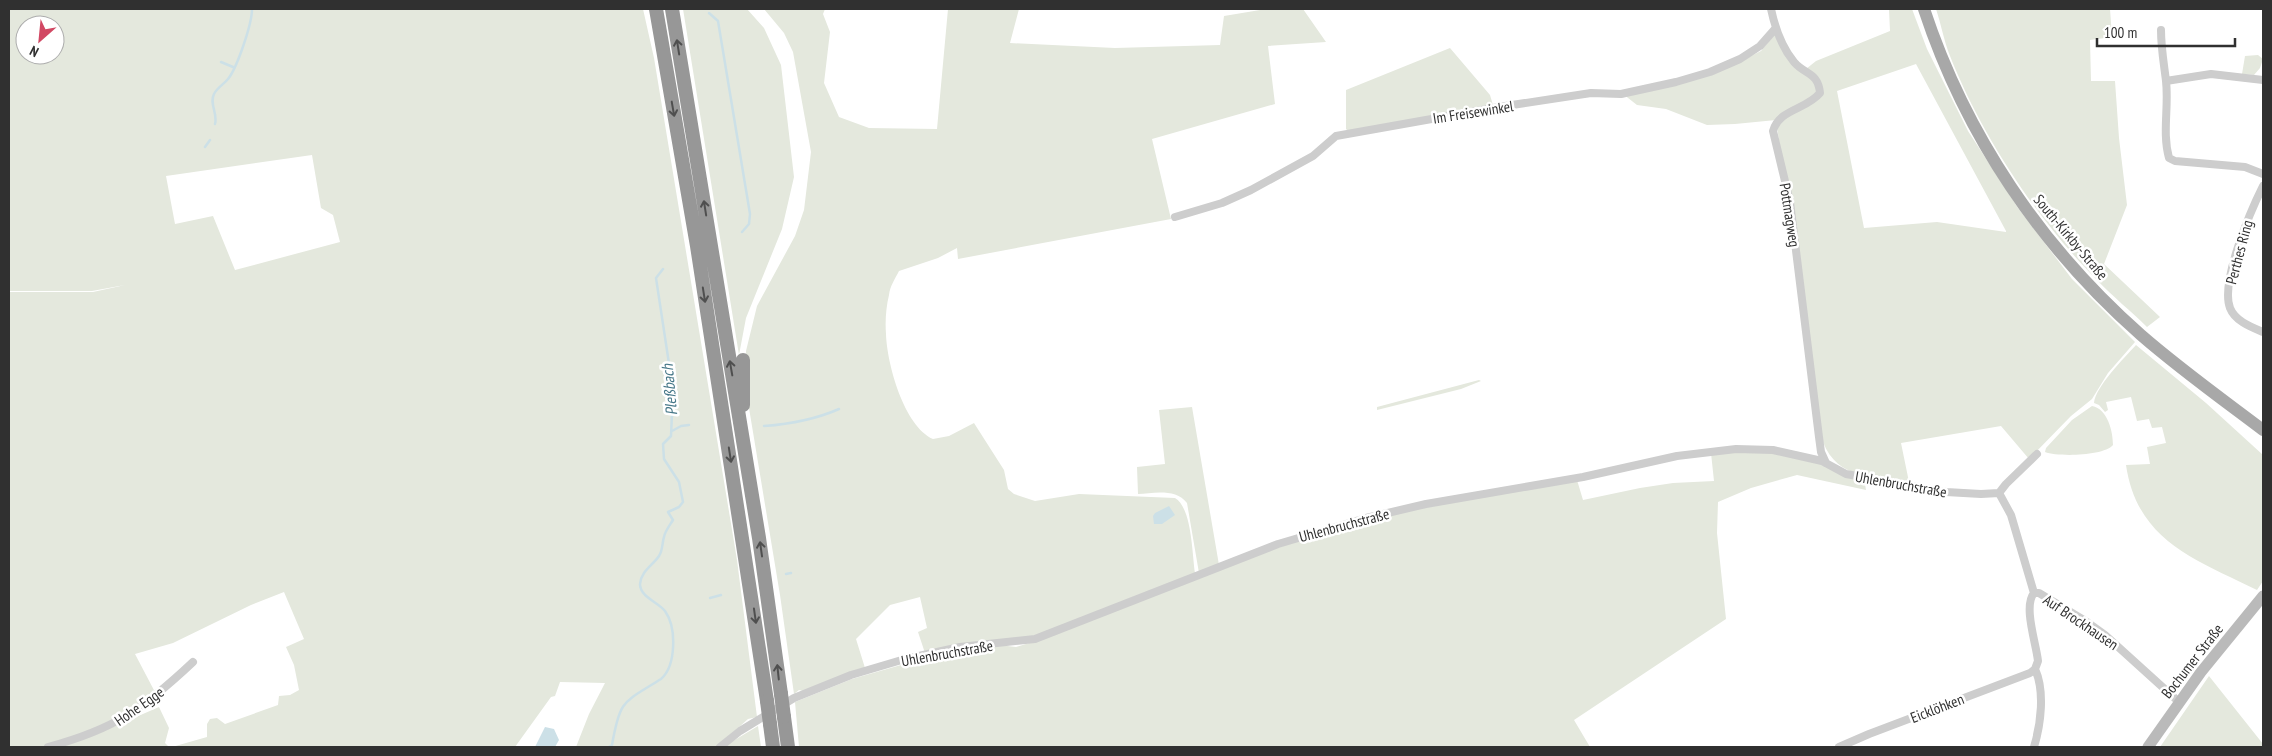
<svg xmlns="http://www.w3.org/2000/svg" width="2272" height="756" font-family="'PT Sans Narrow',sans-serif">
  <rect width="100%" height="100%" fill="#fff"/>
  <path fill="#e4e8dd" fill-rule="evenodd" d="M9,9h634l11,49 83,502 20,157 -9,2 -31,28h-141l13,-33 16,-31 -45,-1 -5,14 -4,1 -36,50h-343l35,-10v-13l3,-5 7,-1 8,6 53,-19 1,-9 11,-1 9,-5 -5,-25 -8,-18 18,-8 -20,-47 -33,13 -78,38 -38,11 21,40 -31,22 -71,28 -12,3h-33v-455h84l32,-7 -33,6h-83zM25,25h30v30h-30zM312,155l9,53 12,7 7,27 -105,28 -22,-54 -38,8 -9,-48z
    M683,9h64l17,19 17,37 13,112 -12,52 -36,89 -7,37z
    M764,9h61l-2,5 7,18 -6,51 15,34 30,11 68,1 11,-120h71l-9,34 105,5 105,-3 4,-29 42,-7h37l23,33 -58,4 7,58 -123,35 19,80 -213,40 -1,-11 -19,10 -39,13c-4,8 -9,15 -10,24 -3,12 -4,27 -3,39 1,30 18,92 47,105l16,-3 25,-13 30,47 4,19 6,5 21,7 44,-7 96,4c17,10 17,55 20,75l-150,61 -120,19 -7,-21 9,-4 -7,-31 -30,8 -34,34 9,29 -62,23 -4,-1 -5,4 -14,-99 -34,-205v-39l11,-45 38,-70 9,-26 7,-58 -18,-100 -9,-19z
    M1889,9h23l15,40 41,82 50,77 54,71 63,63 -27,31 -16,26 -21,17 -42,43 -28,-33 -100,17 8,39c-36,-6 -71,-2 -86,-40l-47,-322 -41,4 -28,1 -41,-16 -29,-4 -14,-11 89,-19 49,-24 18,-22c4,14 15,32 27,40l10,-8 74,-30zM1916,64l90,167v1l-69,-10 -73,6 -27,-137z
    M1936,9h174l2,28 -22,3 1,41h24l4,57 8,67 -23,59 56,53 -13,10c-16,-16 -34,-30 -50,-47 -59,-59 -116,-145 -147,-224 -6,-15 -9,-32 -14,-47z
    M1450,48l40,47 3,10 -145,26 -2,-2v-39z
    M2258,55l5,4 -3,9 -6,7 -12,-1 3,-18z
    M2136,345l70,58 57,52v126l-6,9c-61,-30 -120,-49 -131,-125l24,-1 -3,-17 19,-4 -4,-16 -10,1 -3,-9 -12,2 -6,-24 -25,5 2,8 -3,2 -6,-7 -5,-2c1,-16 31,-46 42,-58z
    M1479,380l2,1 -20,8 -84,21v-3z
    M2092,406c16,3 21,26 21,39 -9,11 -55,12 -68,7l1,-4 26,-28z
    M1192,407l27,158 -20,8 -12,-70c-11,-15 -34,-10 -49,-9l-1,-27 28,-3 -6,-54z
    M1773,452l50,12 42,20 1,6 -69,-15 -46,13 -33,14 -1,31 9,86 -152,101 16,27h-791l-4,-45 57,-23 56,-16 56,-13 35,-5 17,2 30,-9 232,-92 55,-14 33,-11 52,-12 159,-29 6,20 57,-12 33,-5 41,-2 -3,-28z
    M2209,676l54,68v3h-103z
    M159,707l10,21 -4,15 4,4h-113l50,-17z
    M758,726l3,21h-38z"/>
  <path fill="#cce0e7" d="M1169,506l6,9 -13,9h-8l-1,-8 2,-3z
    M545,727l9,2 5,11 -4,7h-20z"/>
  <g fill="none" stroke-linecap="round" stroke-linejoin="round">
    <path stroke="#cce0e7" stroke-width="2.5" d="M709,13l9,8 32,193 -1,10 -7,8
      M221,62l12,5
      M215,124c3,-11 -6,-20 -1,-30 3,-6 10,-10 14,-15 9,-11 24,-55 24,-70
      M205,147l5,-7
      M764,426c27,-2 50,-6 75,-17
      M672,431l9,-5 8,-1
      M786,574l5,-1
      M710,598l11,-3
      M609,747l3,-2c8,-46 11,-42 49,-66 15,-13 16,-51 4,-68 -7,-9 -25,-14 -25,-27 1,-13 13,-19 19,-28 4,-6 3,-13 5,-19 1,-6 6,-12 9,-17l-5,-8 11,-5 4,-5 -4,-20 -15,-23 -1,-15 8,-8 2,-46 -17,-112 7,-9"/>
    <path stroke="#cdcdcd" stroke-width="8" d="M1771,9c4,19 10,37 23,53 11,13 24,10 26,31 -14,17 -41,16 -47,38l17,71 29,235 2,15 5,11
      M2161,30c0,18 3,34 5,51 3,26 -4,52 3,77l6,3 70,6 18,7
      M2166,81l45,-7 52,6
      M2263,186c-12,24 -43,96 -33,122 5,13 21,19 33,24
      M1175,217l47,-14 29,-13 62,-34 23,-20 163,-29 92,-14 30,1 55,-12 34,-10 30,-13 20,-13 15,-17
      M2037,454l-31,30 -7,9 12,22 23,78h5l48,29 18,13 74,67
      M2034,593c-11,13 2,50 4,68l-3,8c10,22 6,55 -1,78
      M48,747c67,-18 95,-38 145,-85
      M720,747l20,-16 54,-33 57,-23 54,-16 55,-12 75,-8 243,-95 88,-26 60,-14 157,-27 94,-21 59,-7 37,1 49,11 24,13 100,18 35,2 18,-1
      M1839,747l30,-13 161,-61 5,-4"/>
    <path stroke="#bababa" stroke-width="11" d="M2148,747l53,-75 62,-76"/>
    <path stroke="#a8a8a8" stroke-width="12" d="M1924,9c42,127 117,238 217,326 39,34 81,64 122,95"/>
    <path stroke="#979797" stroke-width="14" d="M656,9l41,237 70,455
      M672,9l87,529 22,156
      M743,405v-45
      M784,717l4,30
      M770,724l3,23"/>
    <path stroke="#979797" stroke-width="14" d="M781,694l3,23
      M767,701l3,23"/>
  </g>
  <defs><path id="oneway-shaft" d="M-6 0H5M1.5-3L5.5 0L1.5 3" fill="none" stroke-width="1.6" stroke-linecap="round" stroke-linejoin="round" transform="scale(1.25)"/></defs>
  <g stroke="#4f4f4f">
    <use href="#oneway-shaft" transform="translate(678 47) rotate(-99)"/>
    <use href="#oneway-shaft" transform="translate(673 109) rotate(80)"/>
    <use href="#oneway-shaft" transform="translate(705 208) rotate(-99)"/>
    <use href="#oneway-shaft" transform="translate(704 295) rotate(81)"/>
    <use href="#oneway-shaft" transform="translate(731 368) rotate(-100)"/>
    <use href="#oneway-shaft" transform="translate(730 455) rotate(81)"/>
    <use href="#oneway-shaft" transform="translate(761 549) rotate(-98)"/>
    <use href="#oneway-shaft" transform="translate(755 616) rotate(82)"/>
    <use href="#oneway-shaft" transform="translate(778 672) rotate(-96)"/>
  </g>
  <g text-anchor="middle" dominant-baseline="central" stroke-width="5" stroke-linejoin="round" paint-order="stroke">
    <g font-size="15" fill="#303030" stroke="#fff">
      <text transform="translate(1473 112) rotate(-9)">Im Freisewinkel</text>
      <text transform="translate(1790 215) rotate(81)">Pottmagweg</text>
      <text transform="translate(2071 237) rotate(50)">South-Kirkby-Straße</text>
      <text transform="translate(2239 252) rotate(-75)">Perthes Ring</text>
      <text transform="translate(1901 484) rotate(10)">Uhlenbruchstraße</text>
      <text transform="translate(1344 525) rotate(-15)">Uhlenbruchstraße</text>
      <text transform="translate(2081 622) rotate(34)">Auf Brockhausen</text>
      <text transform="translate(947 653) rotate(-10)">Uhlenbruchstraße</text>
      <text transform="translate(2192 661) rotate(-52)">Bochumer Straße</text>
      <text transform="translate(139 706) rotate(-35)">Hohe Egge</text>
      <text transform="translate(1937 708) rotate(-21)">Eicklöhken</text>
    </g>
    <g font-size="16" font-style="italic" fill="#477889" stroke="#fff">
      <text transform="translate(669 390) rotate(-95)">Pleßbach</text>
    </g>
  </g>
  <rect width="2272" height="756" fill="none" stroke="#303030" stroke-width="20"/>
  <g transform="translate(40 40) rotate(207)"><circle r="24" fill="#ffffff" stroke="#acacac"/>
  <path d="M0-4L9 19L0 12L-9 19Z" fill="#d14863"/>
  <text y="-8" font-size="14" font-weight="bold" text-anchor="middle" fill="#303030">N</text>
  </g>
  <path d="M2097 38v8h138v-8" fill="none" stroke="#303030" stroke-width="2.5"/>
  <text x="2104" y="38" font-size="15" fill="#303030" stroke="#ffffff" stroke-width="4" paint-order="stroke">100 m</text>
</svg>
